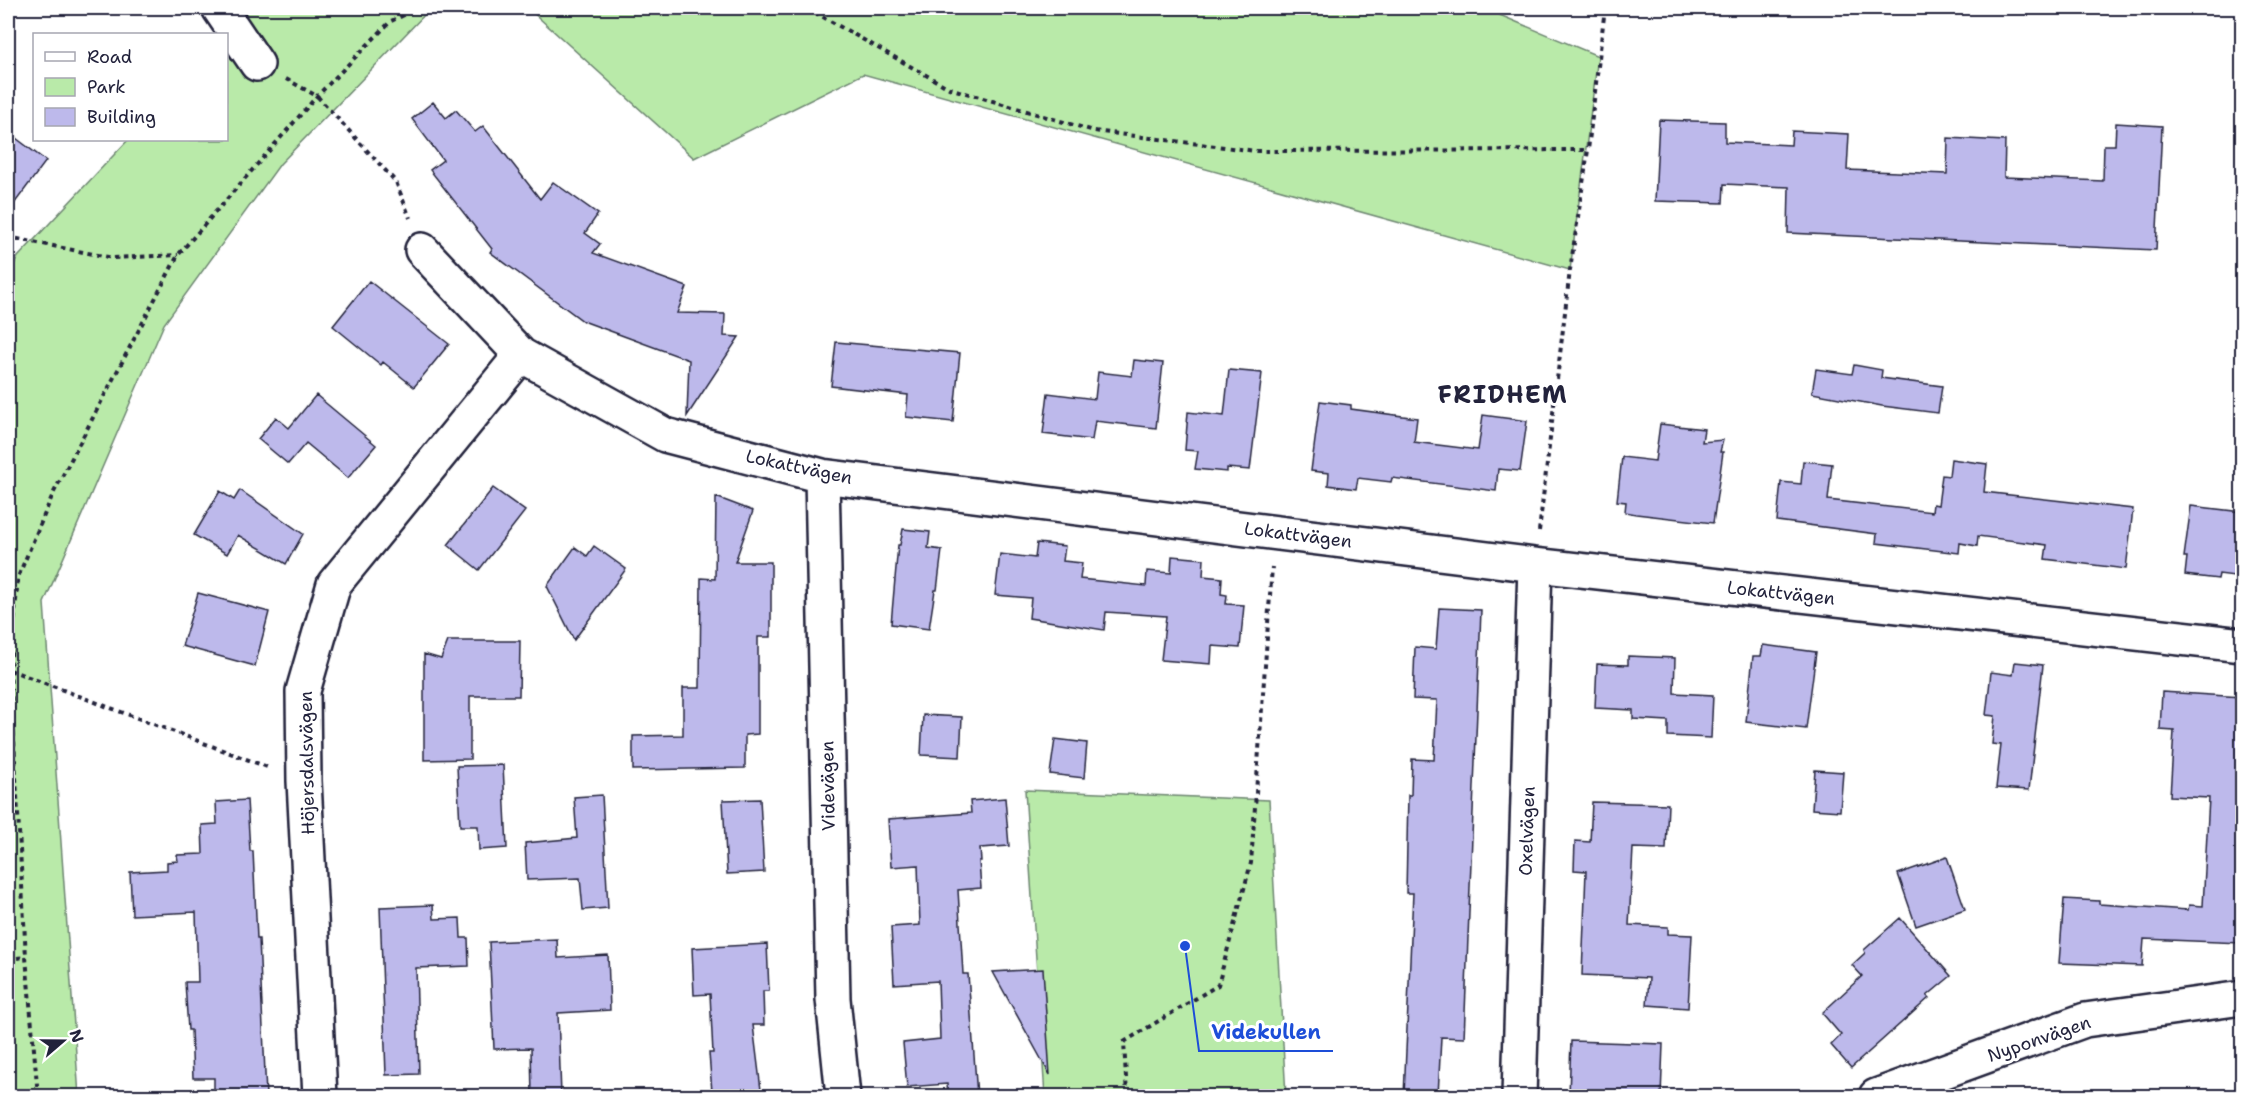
<svg xmlns="http://www.w3.org/2000/svg" width="2250" height="1104" font-family="'Shantell Sans',sans-serif">
  <rect width="100%" height="100%" fill="#fff"/>
  <filter id="ink" filterUnits="userSpaceOnUse"><feTurbulence type="fractalNoise" baseFrequency=".0167" numOctaves="2"/><feDisplacementMap in="SourceGraphic" scale="12" xChannelSelector="R" yChannelSelector="G"/><feConvolveMatrix kernelMatrix="1 2 1 2 8 2 1 2 1" color-interpolation-filters="sRGB"/></filter>
  <g filter="url(#ink)">
    <path fill="#b9eaa9" stroke="#6e8672" stroke-width="1.5" d="M251,8h180l-151,156 -116,160 -120,279 35,493h-71v-820l10,-19 110,-117h98v-106z
      M528,8h955l115,48 -28,214 -707,-196 -169,84z
      M1025,790l244,10 17,296h-241z"/>
    <path fill="#bdb9eb" stroke="#22223b" stroke-width="1.5" d="M433,102l13,16 10,-8 19,22 8,-6 57,73 13,-17 45,32 -13,19 15,11 -7,9 94,34 -10,26 48,1 -1,22 15,1 -52,79 2,-56 -106,-39 -93,-69 2,-3 -62,-79 13,-10 -31,-41z
      M1659,120l66,2v20l66,3 1,-14 57,3 -2,36 100,4 1,-36 57,3 -1,36 99,4 1,-36h11l1,-22 46,3 -6,124 -368,-17 1,-46 -65,-3 -1,19 -68,-2z
      M8,132l38,29 -38,51z
      M369,281l80,63 -35,43 -31,-25 -2,3 -48,-39z
      M836,342l124,11 -7,69 -47,-5 2,-22 -77,-9z
      M1134,360l29,3 -7,65 -61,-7 -3,19 -49,-6 5,-41 47,6 3,-27 34,4z
      M1854,365l28,5 -1,8 61,8 -4,27 -56,-7 -70,-13 4,-24 36,5z
      M1229,370l33,3 -12,97 -23,-2v4l-32,-3 3,-18 -13,-1 3,-38 36,4z
      M316,395l60,50 -28,33 -42,-35 -18,21 -30,-25 18,-22 13,11z
      M1320,401l31,4v4l66,9 -3,24 64,8 5,-35 44,6 -7,50 -22,-2 -2,22 -104,-13 -1,4 -33,-4 -2,11 -28,-4 1,-12 -18,-2z
      M1660,424l44,5 -2,13 21,-2 -3,12h3l-10,71 -77,-9 -11,-2 1,-10 -9,-1 5,-44 33,4z
      M1951,459l36,5 -3,28 149,17 -7,60 -81,-10 2,-14 -69,-9 -1,10 -17,-3 -1,10 -83,-10 1,-9 -100,-13 4,-39 20,2 2,-23 29,3 -4,36 104,12 1,-8 5,1 4,-30 7,1z
      M493,488l32,23 -46,59 -31,-25z
      M240,490l63,44 -17,30 -48,-29 -11,19 -33,-19 26,-44 14,9z
      M716,497l37,14 -18,51h36v75h-13v97l-13,1v33l-112,2v-34l50,-1v-47h17l1,-110 14,1z
      M2191,506l51,6v65l-23,-3 -1,5 -33,-4 2,-18h-3z
      M903,529l27,3 -2,16 14,2 -5,40h-2l-6,39 -38,-5 7,-79h2z
      M1037,543l28,3 -2,15 19,2 -2,16 66,7 1,-15 24,2 1,-17 32,3 -1,17 19,2 -1,16 6,1 -1,9 18,1 -4,43 -28,-2 -1,18 -50,-4 5,-44 -60,-4 -2,18 -75,-12 2,-20 -36,-3 5,-41 35,4z
      M594,546l32,23 -52,71 -27,-54 28,-39 12,9z
      M198,593l71,19 -14,54 -73,-20z
      M1439,608l42,2 -17,428 -23,-1 -3,59h-34l9,-203h-7l2,-98h3l1,-36 22,1 3,-60 -24,-1 2,-52 21,2z
      M448,641h72l-1,55h-49v63l-46,1v-106l17,5z
      M1763,645l53,7 -10,77 -60,-7 7,-66h8z
      M1628,656l47,2 -1,35 39,2 -2,43 -43,-2v-15l-35,-2v-9l-38,-2 2,-44 31,1z
      M2015,662l28,3 -14,125 -33,-2 5,-43 -9,-1 3,-28 -9,-1 5,-43 22,3z
      M2162,692l80,5v246l-98,-4 -2,27 -83,-3 5,-64 35,2v3l89,6 1,-5 14,1 6,-108 -39,-2 4,-65 -14,-1z
      M923,715l39,2 -2,40 -39,-2z
      M1055,739l32,4 -3,35 -34,-4z
      M503,765l4,83 -28,2 -1,-24h-18l-3,-60z
      M1815,770l28,2 -3,39 -28,-2z
      M602,795l6,113 -25,2 -3,-32 -53,2 -2,-37 52,-5 -3,-41z
      M1005,798l4,48 -29,2 1,13h-2l2,27 -23,2 5,84h5l9,122h-29l-1,-12 -40,3 -4,-44 37,-4 -2,-58 -44,3 -3,-57 29,-2 -2,-60 -27,2 -3,-48 83,-6 -1,-12z
      M760,799l4,73 -37,2 -4,-74z
      M247,800l3,51h3l4,88h2l7,157h-52v-18h-21l-2,-48h-3l-3,-48h13l-2,-70 -64,3 -2,-43 37,-2v-8l11,-1 -1,-6 26,-1 -1,-29 15,-1 -1,-22z
      M1592,802l76,2 -2,45 -33,-1 -4,77 39,2v7l24,1 -4,73 -41,-3 2,-27 -67,-3 4,-104 -12,-1 1,-29 15,1z
      M1947,857l18,52 -49,17 -18,-52z
      M433,905l1,14 26,-1 1,20h7l1,28 -53,2 3,106 -33,1 -6,-168z
      M1900,918l51,58 -24,20 2,2 -78,70 -20,-23 10,-10 -19,-22 40,-37 -10,-11 13,-12 -1,-3z
      M557,939l1,19 50,-3 2,55 -52,3 3,83h-29l-1,-48 -37,1 -5,-107z
      M767,944l2,47h-6l1,34h-11l8,65 -49,2 -3,-39h4l-3,-59 -16,1 -2,-47z
      M1043,969l7,106 -57,-103z
      M1571,1041l92,3 -2,52 -92,-1z"/>
    <g fill="none" stroke-linecap="round" stroke-linejoin="round">
      <defs>
        <path id="street" d="M219,8l38,56
          M422,250l99,105 144,80 157,41 713,89 707,80
          M822,476l11,523 10,97
          M320,1096l-16,-315 -1,-90 31,-107 187,-229
          M1519,1096l16,-531
          M1876,1096l209,-76 157,-22"/>
      </defs>
      <use href="#street" stroke="#22223b" stroke-width="38"/>
      <path stroke="#22223b" stroke-width="4" stroke-dasharray="4.5 4.5" stroke-linecap="butt" d="M807,8l142,80 145,43 162,20 332,-1
        M286,79l31,17 79,86 14,36
        M8,237l105,21 65,-3
        M1539,531l31,-261 18,-120 17,-142
        M10,670l260,98
        M8,959l18,-2
        M38,1096l-12,-139 -16,-287 8,-93 35,-83 125,-239 139,-159 74,-75 28,-13
        M1127,1096l-3,-54 94,-57 33,-122 21,-296"/>
      <use href="#street" stroke="#fff" stroke-width="33"/>
    </g>
  </g>
  <g text-anchor="middle" dominant-baseline="central" stroke-width="6" stroke-linejoin="round" paint-order="stroke">
    <g font-size="18" fill="#22223b" stroke="#fff">
      <text transform="translate(799 467) rotate(12)">Lokattvägen</text>
      <text transform="translate(1298 535) rotate(7)">Lokattvägen</text>
      <text transform="translate(1781 593) rotate(6)">Lokattvägen</text>
      <text transform="translate(307 763) rotate(-91)">Höjersdalsvägen</text>
      <text transform="translate(828 786) rotate(-91)">Videvägen</text>
      <text transform="translate(1527 831) rotate(-88)">Oxelvägen</text>
      <text transform="translate(2039 1039) rotate(-19)">Nyponvägen</text>
    </g>
    <g font-size="24" font-weight="bold" letter-spacing="1.5" fill="#22223b" stroke="#fff">
      <text x="1503" y="395">FRIDHEM</text>
    </g>
  </g>
  <path fill="none" stroke="#1d4ed8" stroke-width="2" d="M1185 946L1199 1051H1333"/>
  <circle fill="#1d4ed8" stroke="#fff" stroke-width="2" cx="1185" cy="946" r="6"/>
  <g font-size="20" text-anchor="middle" font-weight="bold" fill="#1d4ed8" stroke="#fff" stroke-width="6" stroke-linejoin="round" paint-order="stroke">
    <text x="1266" y="1039">Videkullen</text>
  </g>
  <rect width="2250" height="1104" fill="none" stroke="#fff" stroke-width="30"/>
  <rect x="15" y="15" width="2220" height="1074" fill="none" stroke="#22223b" stroke-width="2" filter="url(#ink)"/>
  <rect x="33" y="33" width="195" height="108" fill="#ffffff" stroke="#a7a7b1" stroke-width="1.5"/>
  <rect x="45" y="52" width="30" height="9" fill="#ffffff" stroke="#a7a7b1" stroke-width="1.5"/>
  <text x="87" y="63" font-size="18" fill="#22223b">Road</text>
  <rect x="45" y="78" width="30" height="18" fill="#b9eaa9" stroke="#a7a7b1" stroke-width="1.5"/>
  <text x="87" y="93" font-size="18" fill="#22223b">Park</text>
  <rect x="45" y="108" width="30" height="18" fill="#bdb9eb" stroke="#a7a7b1" stroke-width="1.5"/>
  <text x="87" y="123" font-size="18" fill="#22223b">Building</text>
  <g transform="translate(63 1041) rotate(70)" stroke="#ffffff" stroke-width="4.5" paint-order="stroke">
  <path d="M0-4.5L10 22L0 15L-10 22Z" fill="#22223b"/>
  <text y="-9" font-size="16" font-weight="bold" text-anchor="middle" fill="#22223b">N</text>
  </g>
</svg>
